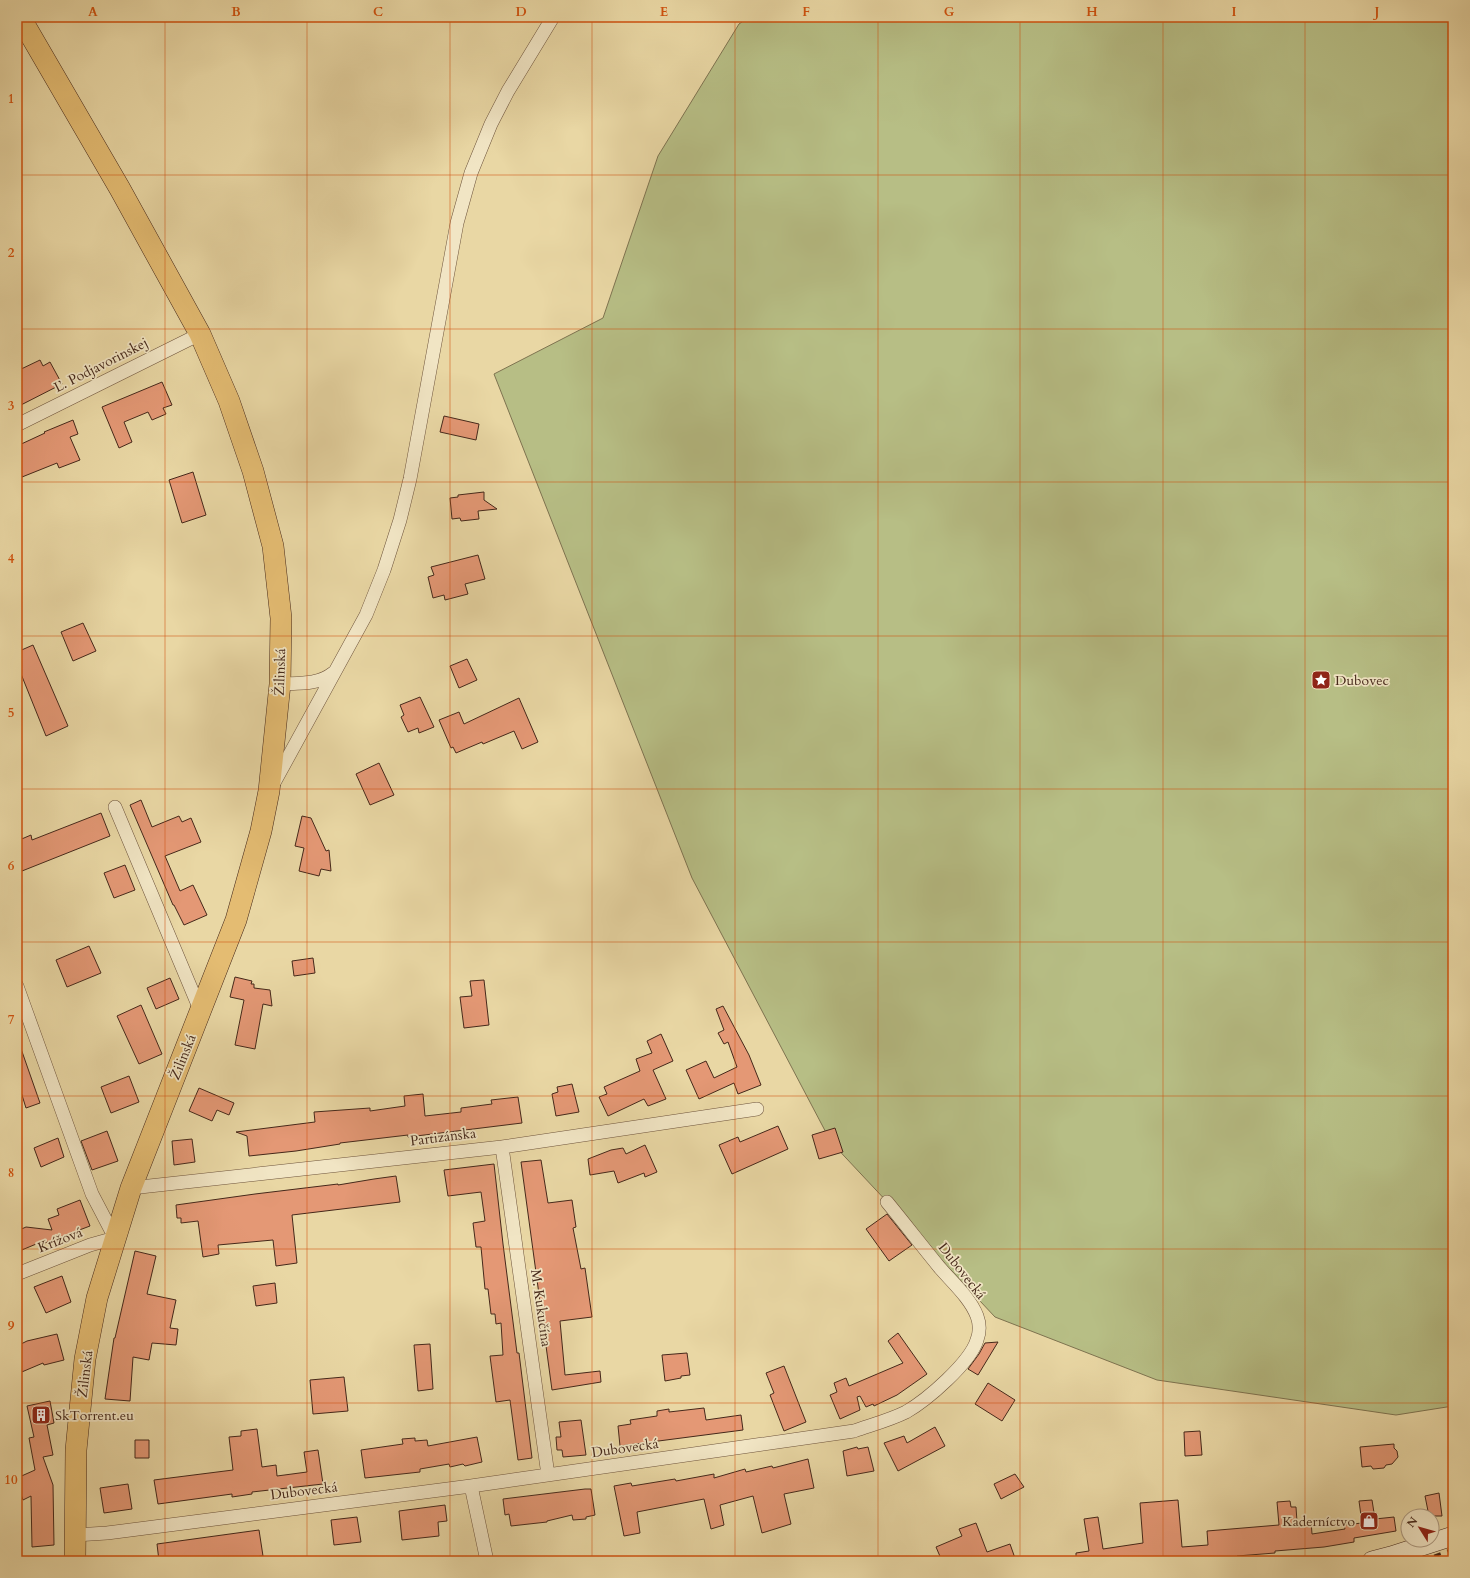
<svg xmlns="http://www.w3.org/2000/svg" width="1470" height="1578" font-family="Cardo,serif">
  <rect width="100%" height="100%" fill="#e9d7a4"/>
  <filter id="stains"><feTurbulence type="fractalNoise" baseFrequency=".005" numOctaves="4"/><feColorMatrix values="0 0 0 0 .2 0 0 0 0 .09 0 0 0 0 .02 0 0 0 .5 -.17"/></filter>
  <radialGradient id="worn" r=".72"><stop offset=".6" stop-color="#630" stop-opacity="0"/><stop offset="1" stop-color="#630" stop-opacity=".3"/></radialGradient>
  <path fill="#b7be85" stroke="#7e7350" d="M749,17h704v1389l-57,9 -239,-35 -162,-63 -164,-175 -139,-264 -198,-504 109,-56 55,-162 81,-132z"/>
  <path fill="#e49875" stroke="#45281a" d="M40,360l3,6 7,-4 12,22 -45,23v-36z
    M162,382l10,23 -9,3 3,6 -14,6 -4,-8 -24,10 8,20 -13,6 -17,-41z
    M444,416l35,8 -3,16 -36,-8z
    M73,420l5,14 -8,3 10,23 -21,8 -2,-5 -35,14 -1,-4 -4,2v-29l28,-13 -1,-1z
    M193,472l13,43 -24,8 -13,-43z
    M484,492v8l13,9 -19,2 1,8 -18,2 -1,-3 -8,1 -2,-21 8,-1v-2z
    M478,555l7,24 -20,5 3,10 -23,6 -1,-5 -11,3 -5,-21 6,-2 -3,-8z
    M83,623l13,28 -23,10 -12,-29z
    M33,645l35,81 -22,10 -29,-72v-12z
    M467,659l10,21 -18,8 -9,-22z
    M420,697l14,30 -15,6 -1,-5 -10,4 -7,-15 3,-2 -4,-10z
    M519,698l19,44 -16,7 -8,-18 -31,13 -1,-2 -26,11 -3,-6 -2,1 -12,-28 20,-8 5,12z
    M379,763l15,32 -24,10 -14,-31z
    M141,800l11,27 27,-11 3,6 9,-4 10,24 -36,14 15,35 13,-6 14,30 -23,10 -10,-20h-1l-43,-100z
    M101,813l9,23 -88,35 -5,-13v-17l14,-6 1,5z
    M302,816l9,2 15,33 3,-1 2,21 -10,-2 -2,7 -20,-5 5,-23 -9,-2z
    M125,865l10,25 -21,8 -10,-25z
    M89,946l12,27 -34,14 -11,-27z
    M313,958l2,15 -21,3 -2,-15z
    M235,977l17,4 -1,3h3v4l16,2 2,16 -9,-2 -8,45 -20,-4 9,-45 -14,-3z
    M170,978l9,21 -23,10 -9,-21z
    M484,980l5,45 -25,3 -4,-31 12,-1 -2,-15z
    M141,1005l21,49 -23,10 -22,-48z
    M723,1006l26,49 12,30 -23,9 -4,-11 -35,16 -13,-29 20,-9 8,17 23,-11 -9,-25 -4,2 -6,-11 6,-3 -8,-21z
    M661,1034l12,27 -20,9 13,29 -18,7 -4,-7 -36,17 -9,-19 8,-3 -3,-7 36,-16 -4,-12 16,-6 -5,-12z
    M19,1043l21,60 -14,5 -5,-16 -4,2v-50z
    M129,1076l10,26 -28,11 -10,-26z
    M572,1084l7,28 -23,4 -4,-22 6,-2 -1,-5z
    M199,1088l35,15 -5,12 -12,-5 -5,11 -23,-10z
    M423,1094l2,22 36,-4v-4l31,-4 -1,-4 27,-3 4,26 -114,14v-2l-68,8v1l-44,7 -47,5 -2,-20 -11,-4 79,-10 -1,-10 56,-4v3l35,-5 -1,-10z
    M778,1126l10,23 -56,25 -13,-29 19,-8 2,5z
    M835,1128l8,24 -24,7 -7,-24z
    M107,1131l11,30 -26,9 -11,-29z
    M58,1138l6,19 -23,10 -7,-19z
    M192,1139l3,23 -21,3 -2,-24z
    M645,1145l12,27 -12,5 -1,-4 -26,10 -4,-12 -24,4 -2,-16 23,-9 12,-2 3,6z
    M541,1160l7,43 24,-3 4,27 -3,1 8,41 4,-1 7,49 -32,4 5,54 35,-4 1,11 -49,8 -31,-228z
    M494,1164l9,80 14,109h2l13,105 -14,2 -8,-60 -14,2 -6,-46 13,-1 -2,-32 -5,1 -1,-10h-4l-3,-25h-3l-4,-42h-5l-3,-24 12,-2 -4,-29 -33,4 -4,-26z
    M396,1176l4,26 -108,13 5,48 -21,3 -3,-26 -55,5 1,9 -16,3 -5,-36 -17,2v-5h-4l-1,-13 79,-11 83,-10v1l36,-6z
    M80,1200l10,26 -48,18 -1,-2 -24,10v-21l9,-4 26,3 -4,-11 11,-4 -2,-6z
    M887,1214l25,31 -23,16 -23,-32z
    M135,1251l21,5 -9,38 29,6 -6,28 8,1 -2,16 -24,-2 -3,17 -16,-3 -3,44 -25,-2 9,-61h1z
    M62,1276l9,26 -25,11 -12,-26z
    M275,1283l2,20 -21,3 -3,-20z
    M898,1333l29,41 -30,21 -23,11 -1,-2 -7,3 -6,-11 -3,1 3,13 -20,9 -10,-24 7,-3 -3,-9 12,-5 3,8 54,-23 -15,-22z
    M57,1334l7,26 -20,5 -1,-2 -26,11v-28l10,-5z
    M998,1342l-20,33 -10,-6 11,-15 6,-11z
    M430,1344l3,45 -15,2 -4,-46z
    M687,1353l3,22 -9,1v2l-16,3 -3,-26z
    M784,1366l22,56 -22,9 -14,-36 4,-2 -8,-20z
    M344,1377l4,34 -35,3 -3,-34z
    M988,1383l27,17 -13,21 -27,-17z
    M50,1401l4,22 -7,2 6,30 -10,2 10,28 1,60 -22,2 -1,-51 -8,4 -6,-16v-6l18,-8 -6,-32 5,-1 -7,-31z
    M704,1408l2,12 35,-5 2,15 -123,16 -2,-20 13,-2 -1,-4 27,-4v-5l12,-2v3z
    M581,1420l5,35 -23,2 -1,-7h-5l-1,-13h5l-2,-15z
    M935,1427l10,19 -47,25 -14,-28 20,-7 3,7z
    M257,1429l5,38 14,-2 1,11 30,-4 -3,-20 14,-2 5,34 -71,8v2l-20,3v-3l-74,10 -4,-24 79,-10 -4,-33 12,-1v-5z
    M1200,1431l2,24 -17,1 -1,-24z
    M477,1437l5,25 -17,4 -2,-2 -13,3 -1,-3 -29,5v3l-55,6 -4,-28 42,-6 -1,-5 13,-1v3l12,-1 1,6z
    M135,1440h14v18h-14z
    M1394,1444v4l3,3 1,6 -6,7 -6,1 -2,3 -11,1 -2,-3 -9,1 -2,-20z
    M857,1447l1,2 10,-2 6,24 -27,5 -4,-25z
    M808,1459l6,29 -30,6 7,30 -29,9 -9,-37 -33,9 4,20 -13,4 -7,-30 -67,13 3,21 -16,3 -10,-50 17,-3 1,3 43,-7 1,2 38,-7v4l31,-9 1,3 26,-6 1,2z
    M1015,1474l9,13 -23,12 -7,-15z
    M128,1484l4,25 -28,4 -4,-25z
    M585,1489h6l4,26 -9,2v2l-13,1 -1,-5 -25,6v1l-36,4 -2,-12 -4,1 -2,-16z
    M1439,1493l3,23h-13l-4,-20z
    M1178,1500l4,47 26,-2 -1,-14 72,-6 -2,-23 13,-1 1,6h5l1,15 14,-1 1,13 33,-5 -1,-4 18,-2 -3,-22 13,-1 3,19 19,-2 2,14 -42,7v4l-30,5 -49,4v2l-38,3 1,5h-162v-8l13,-2 -5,-32 14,-2 5,32 40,-6 -3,-40z
    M445,1505l2,16 -9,1 1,14 -37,4 -3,-29z
    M357,1517l4,25 -27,3 -3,-25z
    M976,1523l11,29 23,-8 6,17h-74l-6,-14 26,-11 -3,-7z
    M259,1530l4,26 -45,5h-59l-2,-17z"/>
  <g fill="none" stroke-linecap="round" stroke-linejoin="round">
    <defs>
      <path id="minor" d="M17,425l183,-91
        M280,684c19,-1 38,1 53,-11
        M274,783l92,-168 18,-45 16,-50 10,-41 47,-256 14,-50 20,-49 17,-33 45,-74
        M115,807l86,205
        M17,986l75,208 23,44 -25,7 -73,29
        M502,1147l46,328
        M131,1188l371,-41 255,-38
        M471,1486l16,75
        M75,1535l32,-2 364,-47 383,-55c17,-6 36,-11 52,-19 21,-12 64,-49 71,-72 3,-8 3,-16 0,-24 -7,-18 -24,-33 -37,-48 -18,-22 -35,-44 -53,-66"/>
      <path id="secondary" d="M1372,1561l19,-5 62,-20"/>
      <path id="primary" d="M20,17l100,172 80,145 29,67 24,70 20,75 8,72 -1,66 -11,107 -8,40 -25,89 -105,268 -34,110 -12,61 -9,91 -1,111"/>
    </defs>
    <use href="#minor" stroke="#6e543c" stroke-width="14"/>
    <use href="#secondary" stroke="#45281a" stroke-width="20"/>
    <use href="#primary" stroke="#45281a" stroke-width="22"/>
    <use href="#minor" stroke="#f1e5c4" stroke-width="13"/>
    <use href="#secondary" stroke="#f1e5c4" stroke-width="19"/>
    <use href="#primary" stroke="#e4bc72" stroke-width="21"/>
    <path stroke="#45281a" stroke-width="3" stroke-dasharray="7 7" stroke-linecap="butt" d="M1421,1561l32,-12"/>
  </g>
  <path fill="none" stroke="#d0520e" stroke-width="1" stroke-opacity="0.55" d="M165,17v1544M307,17v1544M450,17v1544M592,17v1544M735,17v1544M878,17v1544M1020,17v1544M1163,17v1544M1305,17v1544M17,175h1436M17,329h1436M17,482h1436M17,636h1436M17,789h1436M17,942h1436M17,1096h1436M17,1249h1436M17,1403h1436"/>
  <defs>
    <symbol id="sight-square" viewBox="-11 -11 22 22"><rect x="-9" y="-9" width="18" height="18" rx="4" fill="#8f2418" stroke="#f1e5c4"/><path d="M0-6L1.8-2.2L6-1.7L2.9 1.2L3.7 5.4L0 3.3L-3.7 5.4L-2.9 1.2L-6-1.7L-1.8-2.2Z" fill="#fff"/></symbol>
    <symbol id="building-square" viewBox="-11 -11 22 22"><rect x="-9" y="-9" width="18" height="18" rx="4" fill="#8f2418" stroke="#f1e5c4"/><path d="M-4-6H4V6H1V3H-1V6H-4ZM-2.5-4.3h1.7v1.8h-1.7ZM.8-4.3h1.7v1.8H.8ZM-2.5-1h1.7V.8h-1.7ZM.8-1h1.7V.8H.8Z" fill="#fff"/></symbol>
    <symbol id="shop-square" viewBox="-11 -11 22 22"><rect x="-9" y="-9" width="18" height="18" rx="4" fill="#8f2418" stroke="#f1e5c4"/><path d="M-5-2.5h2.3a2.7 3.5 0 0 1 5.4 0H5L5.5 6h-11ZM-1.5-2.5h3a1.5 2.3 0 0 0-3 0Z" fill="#fff"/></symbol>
  </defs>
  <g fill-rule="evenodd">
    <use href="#sight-square" x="1310" y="669" width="22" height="22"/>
    <use href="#building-square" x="30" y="1404" width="22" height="22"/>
    <use href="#shop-square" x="1358" y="1510" width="22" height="22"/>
  </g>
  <g text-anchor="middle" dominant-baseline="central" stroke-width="3.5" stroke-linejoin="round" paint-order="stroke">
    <g font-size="14" fill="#45281a" stroke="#f1e5c4">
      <text transform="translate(101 365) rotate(-27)">Ľ. Podjavorinskej</text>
      <text transform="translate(280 672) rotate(-88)">Žilinská</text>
      <text transform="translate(183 1057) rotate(-68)">Žilinská</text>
      <text transform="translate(443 1137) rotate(-7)">Partizánska</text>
      <text transform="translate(60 1240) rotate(-21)">Krížová</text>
      <text transform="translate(962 1271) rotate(52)">Dubovecká</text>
      <text transform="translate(541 1308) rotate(82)">M. Kukučína</text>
      <text transform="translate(85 1374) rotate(-83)">Žilinská</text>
      <text transform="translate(625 1448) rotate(-8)">Dubovecká</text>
      <text transform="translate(304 1491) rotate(-7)">Dubovecká</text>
    </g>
    <g font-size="14" fill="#45281a" stroke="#f1e5c4" text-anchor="start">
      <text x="1335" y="680">Dubovec</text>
      <text x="55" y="1415">SkTorrent.eu</text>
      <text x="1355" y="1521" text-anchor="end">Kaderníctvo</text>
    </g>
  </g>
  <rect width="1470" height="1578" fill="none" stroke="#e9d7a4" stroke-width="44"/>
  <g transform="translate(1420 1528) rotate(307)"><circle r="19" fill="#f1e5c4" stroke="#ac9980"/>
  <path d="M0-3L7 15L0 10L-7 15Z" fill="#8f2418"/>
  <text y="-6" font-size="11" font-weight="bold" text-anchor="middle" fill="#45281a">N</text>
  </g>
  <rect x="22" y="22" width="1426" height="1534" fill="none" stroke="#d0520e" stroke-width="1.5"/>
  <g font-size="13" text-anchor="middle" font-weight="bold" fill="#d0520e">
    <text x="93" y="16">A</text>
    <text x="236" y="16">B</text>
    <text x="378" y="16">C</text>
    <text x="521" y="16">D</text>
    <text x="664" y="16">E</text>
    <text x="806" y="16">F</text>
    <text x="949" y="16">G</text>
    <text x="1092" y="16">H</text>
    <text x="1234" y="16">I</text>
    <text x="1377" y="16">J</text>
    <text x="11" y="103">1</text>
    <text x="11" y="257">2</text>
    <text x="11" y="410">3</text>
    <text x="11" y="563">4</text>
    <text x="11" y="717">5</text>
    <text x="11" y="870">6</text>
    <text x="11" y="1024">7</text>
    <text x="11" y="1177">8</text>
    <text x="11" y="1330">9</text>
    <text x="11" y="1484">10</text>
  </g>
  <rect width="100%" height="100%" filter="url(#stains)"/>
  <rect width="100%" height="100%" fill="url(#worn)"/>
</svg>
